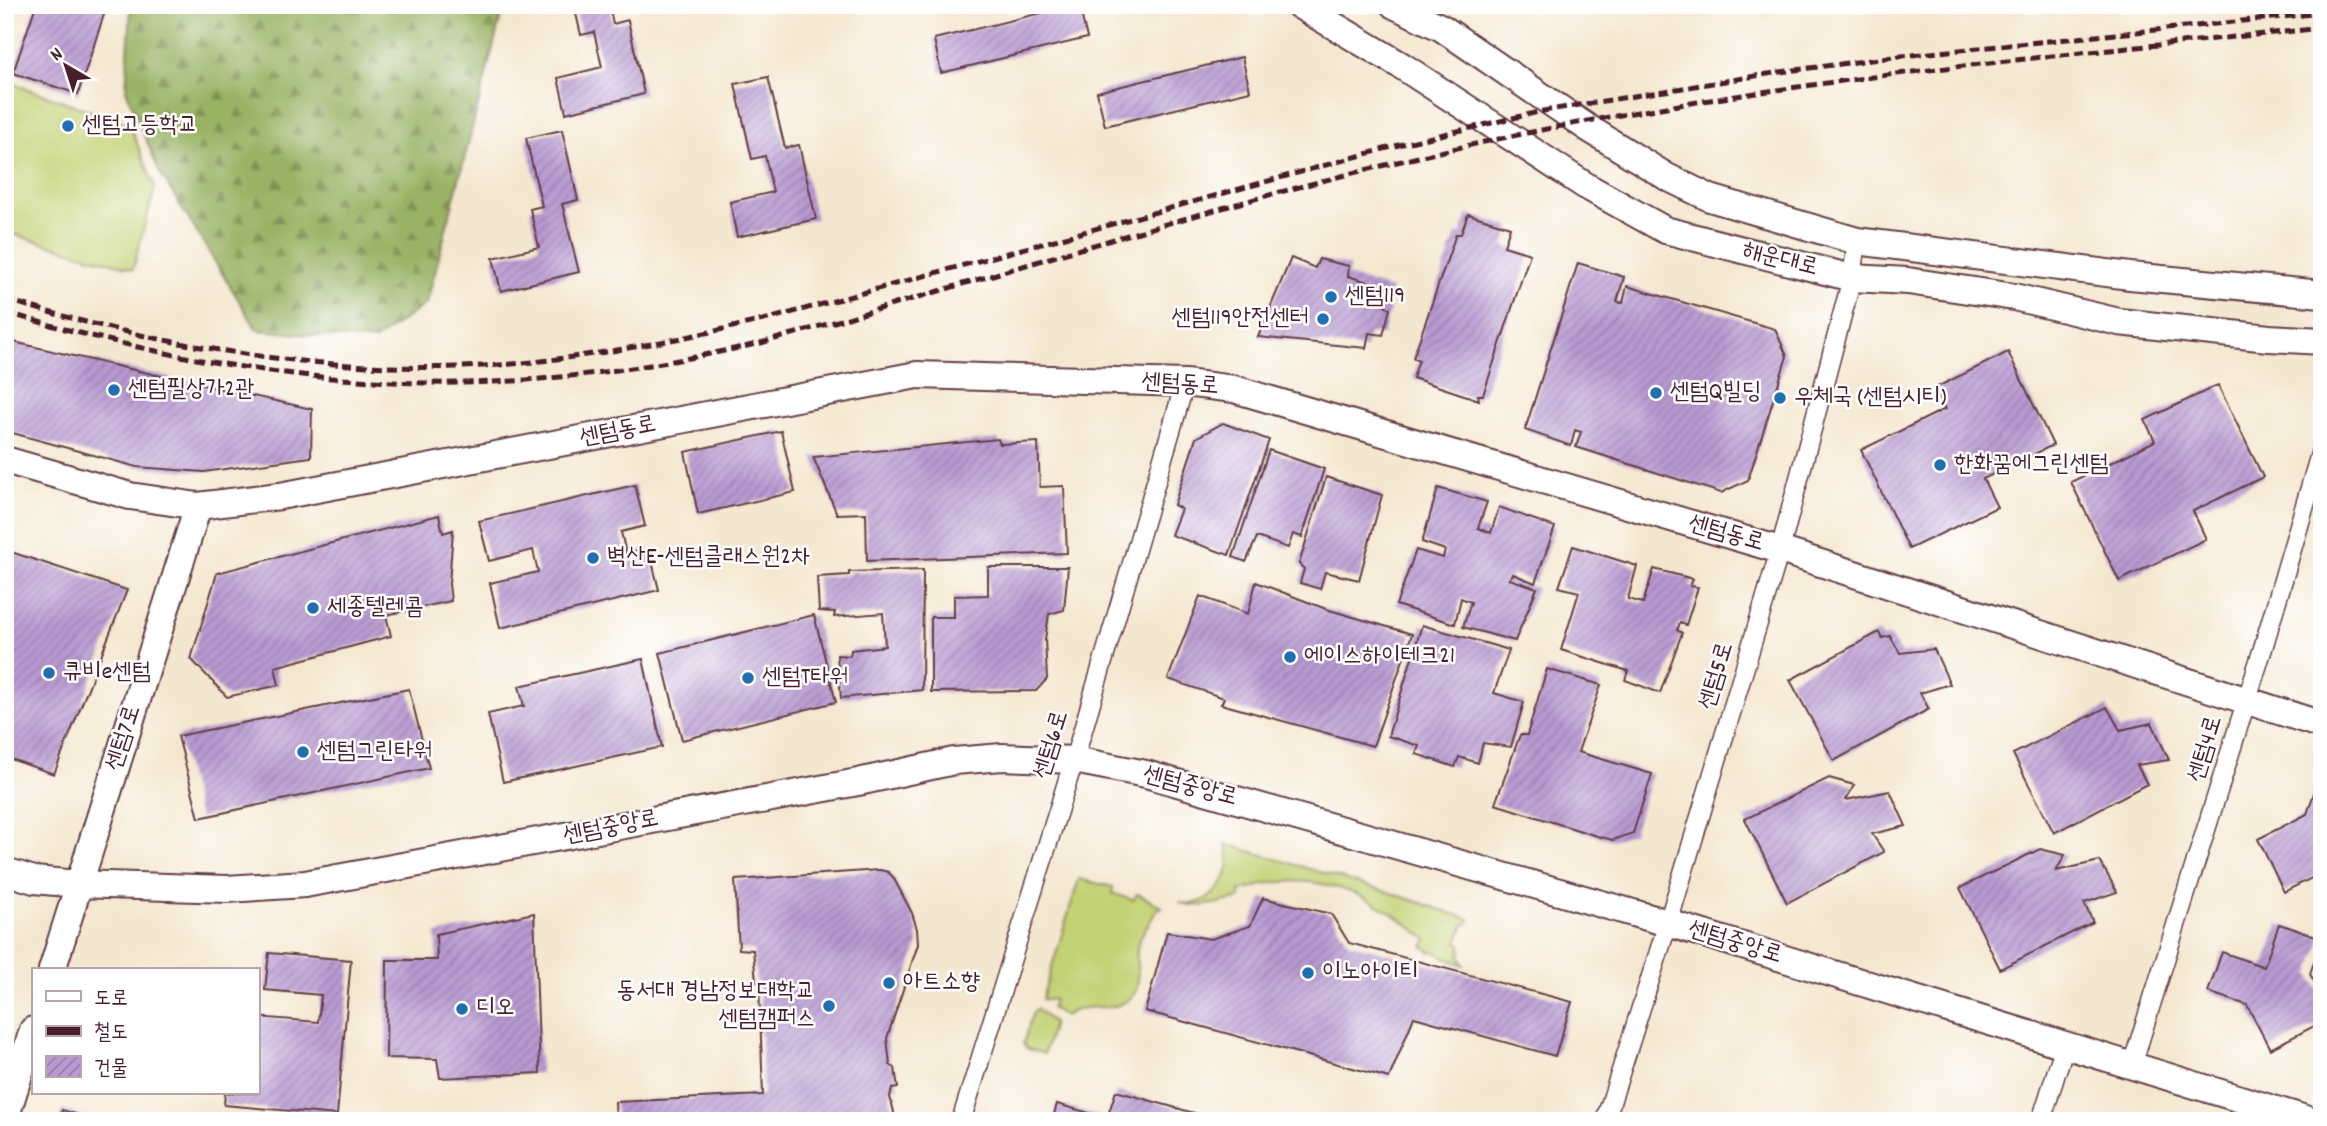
<svg xmlns="http://www.w3.org/2000/svg" width="2327" height="1126" font-family="Dekko,'Poor Story',sans-serif">
  <defs>
    <pattern id="forest-firs" width="22" height="20" patternUnits="userSpaceOnUse" patternTransform="scale(1.75)"><rect width="22" height="20" fill="#99b365"/><path d="M5 1l3.5 6h-7zM16 11l3.5 6h-7z" fill="#7f9153"/></pattern>
    <pattern id="building-hatch" width="6" height="6" patternUnits="userSpaceOnUse" patternTransform="scale(1.75)"><rect width="6" height="6" fill="#b89ad2"/><path d="M-1 1l2-2M0 6l6-6M5 7l2-2" fill="none" stroke="#987dab"/></pattern>
  </defs>
  <rect width="100%" height="100%" fill="#fff"/>
  <filter id="ink" filterUnits="userSpaceOnUse"><feTurbulence type="fractalNoise" baseFrequency=".0143" numOctaves="2"/><feDisplacementMap in="SourceGraphic" scale="14" xChannelSelector="R" yChannelSelector="G"/><feConvolveMatrix kernelMatrix="1 2 1 2 8 2 1 2 1" color-interpolation-filters="sRGB"/></filter>
  <filter id="wash" filterUnits="userSpaceOnUse"><feTurbulence type="fractalNoise" baseFrequency=".00686" numOctaves="4" result="noise"/><feDisplacementMap in="SourceGraphic" scale="28" xChannelSelector="R" yChannelSelector="G"/><feGaussianBlur stdDeviation="1.57" result="paint"/><feColorMatrix in="noise" values="0 0 0 0 0 0 0 0 0 0 0 0 0 0 0 0 0 1.4 0 .05"/><feComposite in="paint" operator="in"/></filter>
  <g filter="url(#wash)">
    <rect width="100%" height="100%" fill="#f4e7cf"/>
    <path fill="#c2d173" stroke="#86784f" stroke-width="2" d="M5,81l124,43 26,63 -22,82 -128,-37z
      M1226,844l165,49 78,26 -1,5h-4l-7,18 4,2 -1,13 4,8 -19,-7 -13,-8 -2,2 -7,-6 4,-6c-44,-38 -95,-66 -156,-57 -11,2 -21,6 -31,8l1,7c-20,4 -43,12 -62,4 33,9 58,-28 47,-58z
      M1079,879l34,8 -1,6 21,7 4,-6 3,1 22,12 -6,3c-4,12 -14,20 -18,33 -7,26 14,49 -20,62 -13,4 -26,0 -38,4 -5,1 -11,4 -15,7l-14,-8 3,-8 -12,-1z
      M1037,1009l16,14 -9,31 -18,-6 -3,-5 10,-31z"/>
    <path fill="url(#forest-firs)" stroke="#726948" stroke-width="2" d="M131,5h373l-77,298 -53,38 -117,-11 -98,-159 -33,-81z"/>
    <g id="blocks">
      <path fill="url(#building-hatch)" d="M36,5h71l-29,89 -65,-21z
        M574,5h35l4,19 15,-4 16,74 -78,19 -8,-35 44,-11 -8,-35 -13,3z
        M1074,5h5l8,33 -146,35 -7,-34z
        M1242,57l8,34 -145,35 -8,-34z
        M768,77l17,71 14,-3 17,74 -79,18 -7,-35 43,-10 -8,-36 -13,3 -17,-75z
        M562,130l16,70 -16,4 17,68 -78,19 -8,-33 46,-11 -9,-38 12,-3 -16,-68z
        M1468,214l42,13 -6,19 26,8 -47,141h-5l1,5 -66,-22 6,-18 -6,-2 43,-124h5z
        M1291,258l24,10 4,-9 30,7 -1,10 43,13 -6,16 5,4 -7,26 -14,-2 -3,15 -108,-11z
        M1578,263l46,14 -7,25 6,1 4,-17 148,43 12,27 -39,124 -27,13 -145,-46 5,-15 -6,-2 -4,16 -46,-16z
        M5,340l129,30 178,39 -1,48 -107,15 -67,-5 -132,-36z
        M2008,352l45,93 -70,34 14,28 -88,42 -48,-99 84,-41 -10,-21z
        M2218,385l45,92 -70,34 13,28 -87,42 -48,-99 84,-41 -10,-21z
        M1223,423l46,17 -40,115 -58,-20 10,-26 -7,-4 22,-67z
        M781,431l14,61 -97,22 -13,-62z
        M998,439l2,5 38,-2 2,45 24,-1 3,67 -200,8 -1,-48 -29,1 -24,-57z
        M1269,450l55,19 -22,68 -9,-3 -5,14 -31,-11 -11,25 -13,-5z
        M1326,477l56,18 -23,85 -34,-8 -5,17 -20,-6 4,-14 -5,-5z
        M635,485l10,41 -24,6 5,22 23,-5 10,41 -159,38 -10,-45 48,-11 -5,-22 -44,11 -10,-40z
        M1438,488l49,14 -9,26 13,5 8,-26 56,20 -20,56 -22,-9 -4,5 28,9 -22,53 -52,-14 8,-25 -10,-4 -6,26 -59,-19 20,-55 27,8 2,-8 -23,-8z
        M439,515l4,18 10,-3 -4,54 2,17 -65,14 5,21 -116,31 4,18 -52,12 -36,-38 26,-86z
        M1573,546l64,20 -9,33 15,4 11,-34 39,10 -3,7 8,1 -12,38 -6,-2 -3,7 5,3 -22,60 -35,-13 3,-9 -67,-21 18,-58 -20,-5z
        M5,550l122,40 -73,184 -49,-17z
        M988,567h80l-4,43 -15,4 -4,25 2,40 -11,12 -105,1v-75h23v-21l34,-1z
        M923,570l-1,120 -81,8 -4,-43 13,1 1,-6 34,-4 -2,-33 -49,4 1,-5 -16,-1 -2,-34 32,-2v-3z
        M1256,582l70,27 86,25 -39,112 -152,-42 3,-6 -56,-19 32,-83 48,18z
        M814,615l22,87 -154,38 -22,-87z
        M1422,625l87,25 -15,43 30,9 -13,45 -28,-4 -5,20 -19,-6 -4,10 -39,-13 3,-8 -31,-10z
        M1879,632l3,6 8,-2 10,17 34,-4 16,35 -30,9 9,16 -95,52 -44,-81z
        M643,659l19,88 -159,35 -15,-68 36,-8 -5,-20z
        M1547,669l54,16 -23,67 74,22 -19,59 -20,7 -16,-4 -102,-32 25,-69h7z
        M409,689l20,79 -230,50 -21,-82z
        M2107,707l13,23 32,-7 17,37 -32,5 10,19 -93,49 -41,-79z
        M2321,772l1,101 -38,19 -26,-53 49,-25z
        M1829,778l25,7 -8,15 44,-9 16,35 -34,8 12,18 -97,51 -42,-84z
        M2040,849l25,6 -9,16 44,-10 17,31 -33,11 9,19 -93,47 -40,-81z
        M880,870l8,2 5,5 19,36 5,16 1,15 -31,94 3,27 5,3 3,20 -6,1 -2,8 4,15 -3,9h-275l-1,-19 148,-7 -4,-111 -3,-3 -3,-31 -14,-1 -4,-69z
        M1263,898l68,16 18,29 223,59 -17,54 -141,-39 -25,61 -244,-67 22,-79 44,7 39,-13z
        M534,913l6,160 -100,5 -3,-19 -51,-1 1,-98h50l-1,-26z
        M2279,924l43,14 -12,36 12,22v26l-52,27 -23,-44 -39,-13 14,-40 42,15z
        M269,953l82,7 -14,155 -113,-10 1,-12h32v-76l61,5 3,-27 -56,-5z
        M1116,1091l103,29v1h-167l5,-17 50,14z
        M62,1110l33,10v1h-36z"/>
    </g>
  </g>
  <g filter="url(#ink)">
    <use href="#blocks" fill-opacity="0" stroke="#643d44" stroke-width="2"/>
    <g fill="none" stroke-linecap="round" stroke-linejoin="round">
      <defs>
        <path id="street" d="M2132,1065l131,-417 59,-201
          M961,1121l113,-361 111,-377
          M1605,1121l63,-198 112,-373 72,-272 5,-37
          M2041,1121l24,-76"/>
        <path id="secondary" d="M1299,5l103,61 184,120 79,44 187,48 56,3 106,16 105,25 150,16 53,3
          M1394,5l48,23 146,100 79,49 43,21 147,43 273,35 192,18
          M5,460l125,36 68,10 82,-10 637,-121 268,8 49,6 546,161 542,175
          M5,871l29,9 44,4 149,5 78,-5 553,-102 96,-21 48,-4 72,3 72,14 522,149 644,198
          M52,970l146,-464
          M5,1119l28,-89"/>
      </defs>
      <use href="#street" stroke="#643d44" stroke-width="21"/>
      <use href="#secondary" stroke="#643d44" stroke-width="30"/>
      <use href="#street" stroke="#fff" stroke-width="18"/>
      <use href="#secondary" stroke="#fff" stroke-width="26"/>
      <path stroke="#4a1f2b" stroke-width="5" stroke-dasharray="10 5" stroke-linecap="butt" d="M5,299c160,50 339,79 507,65 88,-8 174,-26 260,-46l634,-175 137,-32 237,-39 121,-16 421,-43
        M5,312c137,41 278,69 421,71 113,2 225,-15 335,-40 255,-72 506,-157 766,-210 262,-54 529,-77 795,-105"/>
    </g>
  </g>
  <g fill="#1f6fb2" stroke="#fff" stroke-width="2.5">
    <circle cx="68" cy="126" r="7"/>
    <circle cx="1331" cy="297" r="7"/>
    <circle cx="1323" cy="319" r="7"/>
    <circle cx="114" cy="390" r="7"/>
    <circle cx="1656" cy="393" r="7"/>
    <circle cx="1780" cy="398" r="7"/>
    <circle cx="1940" cy="465" r="7"/>
    <circle cx="593" cy="558" r="7"/>
    <circle cx="313" cy="608" r="7"/>
    <circle cx="1290" cy="657" r="7"/>
    <circle cx="49" cy="673" r="7"/>
    <circle cx="748" cy="678" r="7"/>
    <circle cx="303" cy="752" r="7"/>
    <circle cx="1308" cy="973" r="7"/>
    <circle cx="889" cy="983" r="7"/>
    <circle cx="829" cy="1006" r="7"/>
    <circle cx="462" cy="1009" r="7"/>
  </g>
  <g text-anchor="middle" dominant-baseline="central" stroke-width="5" stroke-linejoin="round" paint-order="stroke">
    <g font-size="24" fill="#4a1f2b" stroke="#fff" text-anchor="start">
      <text x="82" y="126">센텀고등학교</text>
      <text x="1345" y="297">센텀119</text>
      <text x="1309" y="319" text-anchor="end">센텀119안전센터</text>
      <text x="128" y="390">센텀필상가2관</text>
      <text x="1670" y="393">센텀Q빌딩</text>
      <text x="1794" y="398">우체국 (센텀시티)</text>
      <text x="1954" y="465">한화꿈에그린센텀</text>
      <text x="607" y="558">벽산E-센텀클래스원2차</text>
      <text x="327" y="608">세종텔레콤</text>
      <text x="1304" y="657">에이스하이테크21</text>
      <text x="63" y="673">큐비e센텀</text>
      <text x="762" y="678">센텀T타워</text>
      <text x="317" y="752">센텀그린타워</text>
      <text x="1322" y="973">이노아이티</text>
      <text x="903" y="983">아트소향</text>
      <text x="815" y="992" text-anchor="end">동서대 경남정보대학교<tspan x="815" dy="28">센텀캠퍼스</tspan></text>
      <text x="476" y="1009">디오</text>
    </g>
    <g font-size="24" fill="#4a1f2b" stroke="#fff">
      <text transform="translate(1780 260) rotate(14)">해운대로</text>
      <text transform="translate(1180 385) rotate(4)">센텀동로</text>
      <text transform="translate(618 432) rotate(-11)">센텀동로</text>
      <text transform="translate(1726 534) rotate(16)">센텀동로</text>
      <text transform="translate(1717 676) rotate(-73)">센텀5로</text>
      <text transform="translate(124 738) rotate(-72)">센텀7로</text>
      <text transform="translate(1052 745) rotate(-73)">센텀6로</text>
      <text transform="translate(2206 749) rotate(-73)">센텀4로</text>
      <text transform="translate(1190 787) rotate(15)">센텀중앙로</text>
      <text transform="translate(611 828) rotate(-11)">센텀중앙로</text>
      <text transform="translate(1735 943) rotate(17)">센텀중앙로</text>
    </g>
  </g>
  <rect width="2327" height="1126" fill="none" stroke="#fff" stroke-width="28"/>
  <rect x="32" y="968" width="228" height="126" fill="#ffffff" stroke="#b7a5aa" stroke-width="2"/>
  <rect x="46" y="991" width="35" height="10" fill="#ffffff" stroke="#b7a5aa" stroke-width="2"/>
  <text x="94" y="1004" font-size="21" fill="#4a1f2b">도로</text>
  <rect x="46" y="1026" width="35" height="10" fill="#4a1f2b" stroke="#b7a5aa" stroke-width="2"/>
  <text x="94" y="1038" font-size="21" fill="#4a1f2b">철도</text>
  <rect x="46" y="1056" width="35" height="21" fill="url(#building-hatch)" stroke="#b7a5aa" stroke-width="2"/>
  <text x="94" y="1074" font-size="21" fill="#4a1f2b">건물</text>
  <g transform="translate(66 66) rotate(321)" stroke="#ffffff" stroke-width="5" paint-order="stroke">
  <path d="M0-5L12 26L0 18L-12 26Z" fill="#4a1f2b"/>
  <text y="-10" font-size="19" font-weight="bold" text-anchor="middle" fill="#4a1f2b">N</text>
  </g>
</svg>
